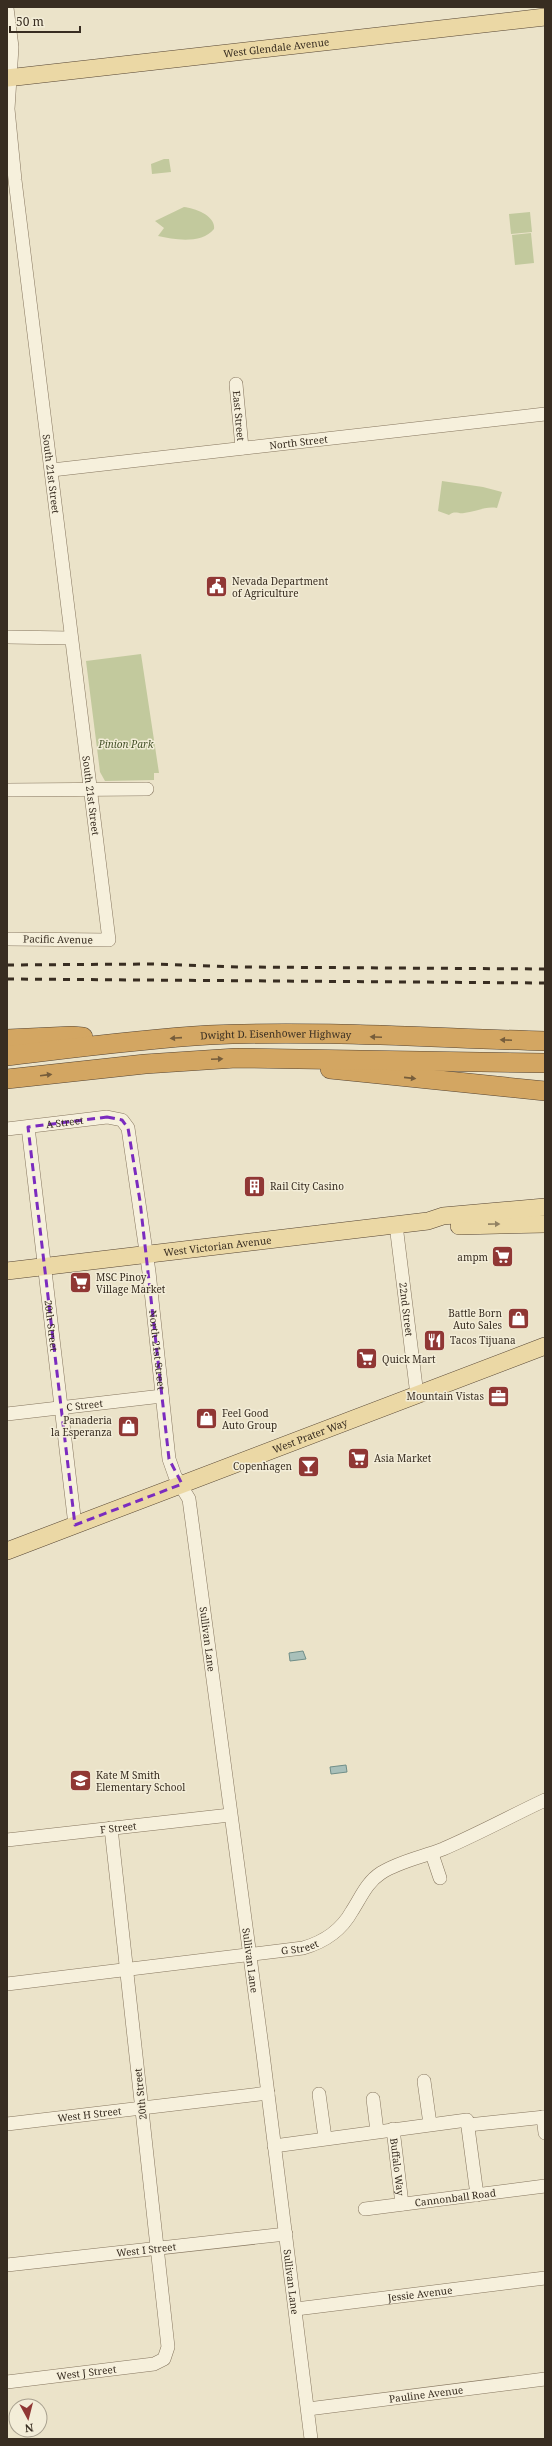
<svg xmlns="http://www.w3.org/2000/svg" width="552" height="2446" font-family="'Noto Serif',serif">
  <rect width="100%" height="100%" fill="#ebe3c9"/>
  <path fill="#c2c99d" d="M164,159h5l2,13 -19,2 -1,-10z
    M184,207c11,1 32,9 30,22 -12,15 -39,11 -56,7l6,-8 -9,-7z
    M530,212l2,20 -21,2 -2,-20z
    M531,233l3,30 -19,2 -3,-30z
    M442,481l41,6 19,5 -5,16c-12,-2 -22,4 -33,5 -6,1 -9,-3 -15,2l-11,-4z
    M141,654l18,119h-5v7l-49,1 -5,-9 -14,-111z"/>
  <path fill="#a9c0ba" stroke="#708e88" d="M303,1651l3,8 -16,2 -1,-8z
    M346,1765l1,7 -16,2 -1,-7z"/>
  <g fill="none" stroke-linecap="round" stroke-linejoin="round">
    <defs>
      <g id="minor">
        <path id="s1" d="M7,8l5,39 -4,62 7,71 94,760 -102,-1"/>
        <path id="s2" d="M236,384l6,64"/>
        <path id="s3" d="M52,470l493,-56"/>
        <path d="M7,637l63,1"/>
        <path d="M7,790l140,-1"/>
        <path id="s4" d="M28,1127l47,398"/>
        <path id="s5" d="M7,1129l100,-12 15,3 6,8 21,144 20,187 6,17 14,23 74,555 48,385"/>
        <path id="s6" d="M396,1225l21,170"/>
        <path id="s7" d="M7,1414l155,-18"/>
        <path id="s8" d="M7,1840l223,-25"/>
        <path d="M432,1854l8,24"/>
        <path id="s9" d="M7,1984l296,-36c21,-6 38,-17 49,-37 9,-14 15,-29 29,-38 19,-12 42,-16 62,-24 35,-15 68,-33 102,-49"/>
        <path d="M424,2081l6,43"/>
        <path d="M319,2094l6,44"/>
        <path d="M373,2099l4,32"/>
        <path d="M543,2117l2,16"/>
        <path id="s10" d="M7,2124l261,-31"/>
        <path d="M468,2125l77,-8"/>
        <path id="s11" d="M393,2129l9,75"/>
        <path d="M274,2146l193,-26 10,75"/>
        <path id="s12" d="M365,2209l180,-23"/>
        <path id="s13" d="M7,2265l279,-31"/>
        <path id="s14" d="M296,2309l249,-31"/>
        <path id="s15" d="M7,2382l147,-18 10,-5 4,-12 -57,-519"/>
        <path id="s16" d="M308,2409l237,-30"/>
      </g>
      <g id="major">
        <path id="s17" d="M7,78l538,-61"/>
        <path d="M459,1226l86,-2"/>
        <path id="s18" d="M7,1271l421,-50 15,-5 102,-9"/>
        <path id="s19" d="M7,1551l538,-205"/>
      </g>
      <g id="highway">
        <path d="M7,1039l65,-3 11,1"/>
        <path id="s20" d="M7,1056c67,-8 134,-17 202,-21 111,-5 224,3 336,6"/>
        <path d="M330,1069l215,22"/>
        <path d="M7,1079l138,-15 91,-6 309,5"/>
      </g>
    </defs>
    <use href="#minor" stroke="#86765f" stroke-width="14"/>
    <use href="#major" stroke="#543" stroke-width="18"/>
    <use href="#highway" stroke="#543" stroke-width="20"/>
    <use href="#minor" stroke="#f6f0dc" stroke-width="13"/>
    <use href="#major" stroke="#ebd8a5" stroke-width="17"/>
    <use href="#highway" stroke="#d3a662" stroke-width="19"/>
    <path stroke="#382d21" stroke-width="3" stroke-dasharray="7 7" stroke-linecap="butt" d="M7,965l145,-1 89,3 304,2
      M7,979l538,4"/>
  </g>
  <defs><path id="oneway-solid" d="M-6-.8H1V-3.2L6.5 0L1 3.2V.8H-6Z"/></defs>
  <g fill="#765d3b">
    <use href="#oneway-solid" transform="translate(376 1037) rotate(-178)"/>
    <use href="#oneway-solid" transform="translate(176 1038) rotate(176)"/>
    <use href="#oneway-solid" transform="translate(506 1040) rotate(-178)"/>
    <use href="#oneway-solid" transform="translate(217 1059) rotate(-3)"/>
    <use href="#oneway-solid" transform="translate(46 1075) rotate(-7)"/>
    <use href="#oneway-solid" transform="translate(410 1078) rotate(6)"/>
  </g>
  <use fill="#928263" href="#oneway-solid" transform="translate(494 1224) rotate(-1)"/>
  <path fill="none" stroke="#7b2cbf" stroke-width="3" stroke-dasharray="8 5" stroke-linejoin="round" d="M107,1117l15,3 6,8 12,73 29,258 13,25 -107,41 -47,-398z"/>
  <defs>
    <symbol id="civic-square" viewBox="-11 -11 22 22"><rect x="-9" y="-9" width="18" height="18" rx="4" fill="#903734" stroke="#f3edd8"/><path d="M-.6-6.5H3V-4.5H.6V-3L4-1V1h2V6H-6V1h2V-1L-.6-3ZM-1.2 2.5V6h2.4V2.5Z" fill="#fff"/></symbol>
    <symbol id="building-square" viewBox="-11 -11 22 22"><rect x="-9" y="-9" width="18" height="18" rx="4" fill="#903734" stroke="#f3edd8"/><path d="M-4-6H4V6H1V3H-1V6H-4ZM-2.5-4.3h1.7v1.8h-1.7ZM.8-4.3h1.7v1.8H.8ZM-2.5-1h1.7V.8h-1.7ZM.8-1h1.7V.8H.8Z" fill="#fff"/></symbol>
    <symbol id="supermarket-square" viewBox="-11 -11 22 22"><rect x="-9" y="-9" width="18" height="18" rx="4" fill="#903734" stroke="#f3edd8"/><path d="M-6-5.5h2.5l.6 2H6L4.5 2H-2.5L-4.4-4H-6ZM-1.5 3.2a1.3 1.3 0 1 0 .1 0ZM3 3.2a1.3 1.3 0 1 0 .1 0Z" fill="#fff"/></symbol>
    <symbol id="shop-square" viewBox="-11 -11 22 22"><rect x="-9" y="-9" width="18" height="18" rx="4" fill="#903734" stroke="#f3edd8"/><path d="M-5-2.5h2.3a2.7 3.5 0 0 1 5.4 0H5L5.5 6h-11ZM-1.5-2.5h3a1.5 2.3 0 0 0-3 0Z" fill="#fff"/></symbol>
    <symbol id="restaurant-square" viewBox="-11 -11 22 22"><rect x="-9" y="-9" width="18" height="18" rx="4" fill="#903734" stroke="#f3edd8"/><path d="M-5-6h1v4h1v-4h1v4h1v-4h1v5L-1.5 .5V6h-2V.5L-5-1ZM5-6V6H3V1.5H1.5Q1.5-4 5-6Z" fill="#fff"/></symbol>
    <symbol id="office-square" viewBox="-11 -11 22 22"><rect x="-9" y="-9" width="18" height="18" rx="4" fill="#903734" stroke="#f3edd8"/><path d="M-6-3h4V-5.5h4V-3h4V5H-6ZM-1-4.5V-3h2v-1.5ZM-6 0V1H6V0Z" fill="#fff"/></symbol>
    <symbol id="bar-square" viewBox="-11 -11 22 22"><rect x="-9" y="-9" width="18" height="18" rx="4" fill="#903734" stroke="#f3edd8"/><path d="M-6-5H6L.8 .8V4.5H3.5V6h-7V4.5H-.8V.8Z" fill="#fff"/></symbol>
    <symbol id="school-square" viewBox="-11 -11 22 22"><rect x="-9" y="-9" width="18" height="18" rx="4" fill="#903734" stroke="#f3edd8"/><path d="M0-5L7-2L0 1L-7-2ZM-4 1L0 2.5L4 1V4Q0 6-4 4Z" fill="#fff"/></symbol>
  </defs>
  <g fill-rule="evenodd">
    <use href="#civic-square" x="204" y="574" width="25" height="25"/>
    <use href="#building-square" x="242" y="1174" width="25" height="25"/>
    <use href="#supermarket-square" x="490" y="1244" width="25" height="25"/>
    <use href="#supermarket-square" x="68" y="1270" width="25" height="25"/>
    <use href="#shop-square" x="506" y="1306" width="25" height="25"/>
    <use href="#restaurant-square" x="422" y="1328" width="25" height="25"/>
    <use href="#supermarket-square" x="354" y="1346" width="25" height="25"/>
    <use href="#office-square" x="486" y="1384" width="25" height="25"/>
    <use href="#shop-square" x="194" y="1406" width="25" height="25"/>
    <use href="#shop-square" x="116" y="1414" width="25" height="25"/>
    <use href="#supermarket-square" x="346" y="1446" width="25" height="25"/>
    <use href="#bar-square" x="296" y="1454" width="25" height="25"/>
    <use href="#school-square" x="68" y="1768" width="25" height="25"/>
  </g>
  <g text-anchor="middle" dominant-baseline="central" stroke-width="3" stroke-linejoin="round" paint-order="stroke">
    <g font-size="10" fill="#382d21" stroke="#f3edd8">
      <text stroke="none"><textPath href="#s17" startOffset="271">West Glendale Avenue</textPath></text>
      <text stroke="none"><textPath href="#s2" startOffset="32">East Street</textPath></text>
      <text stroke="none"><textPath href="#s3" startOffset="248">North Street</textPath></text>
      <text stroke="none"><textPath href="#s1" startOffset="469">South 21st Street</textPath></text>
      <text stroke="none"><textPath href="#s1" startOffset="793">South 21st Street</textPath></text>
      <text transform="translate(58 939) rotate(1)">Pacific Avenue</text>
      <text stroke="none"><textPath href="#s20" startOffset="270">Dwight D. Eisenhower Highway</textPath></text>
      <text stroke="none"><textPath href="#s5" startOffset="58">A Street</textPath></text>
      <text stroke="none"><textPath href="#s18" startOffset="212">West Victorian Avenue</textPath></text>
      <text stroke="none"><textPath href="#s6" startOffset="85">22nd Street</textPath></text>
      <text stroke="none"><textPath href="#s4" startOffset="200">20th Street</textPath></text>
      <text stroke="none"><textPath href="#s5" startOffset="350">North 21st Street</textPath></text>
      <text stroke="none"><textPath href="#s7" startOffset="78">C Street</textPath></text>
      <text stroke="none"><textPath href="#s19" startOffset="324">West Prater Way</textPath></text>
      <text stroke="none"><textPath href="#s5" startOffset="646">Sullivan Lane</textPath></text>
      <text stroke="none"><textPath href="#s8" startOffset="112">F Street</textPath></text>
      <text stroke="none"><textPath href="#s9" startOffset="295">G Street</textPath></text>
      <text stroke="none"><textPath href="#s5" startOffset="970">Sullivan Lane</textPath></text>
      <text transform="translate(140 2094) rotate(-96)">20th Street</text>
      <text stroke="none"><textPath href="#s10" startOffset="83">West H Street</textPath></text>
      <text stroke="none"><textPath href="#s11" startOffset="38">Buffalo Way</textPath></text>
      <text stroke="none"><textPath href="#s12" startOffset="91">Cannonball Road</textPath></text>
      <text stroke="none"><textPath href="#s13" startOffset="140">West I Street</textPath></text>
      <text stroke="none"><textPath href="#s5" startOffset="1294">Sullivan Lane</textPath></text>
      <text stroke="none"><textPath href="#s14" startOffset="125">Jessie Avenue</textPath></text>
      <text stroke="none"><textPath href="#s15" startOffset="80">West J Street</textPath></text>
      <text stroke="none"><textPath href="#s16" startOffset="119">Pauline Avenue</textPath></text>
    </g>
    <g font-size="10" fill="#382d21" stroke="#f3edd8" text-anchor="start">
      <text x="232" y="581">Nevada Department<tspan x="232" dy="12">of Agriculture</tspan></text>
      <text x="270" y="1186">Rail City Casino</text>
      <text x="488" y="1257" text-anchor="end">ampm</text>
      <text x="96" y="1277">MSC Pinoy<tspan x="96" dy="12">Village Market</tspan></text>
      <text x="502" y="1313" text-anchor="end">Battle Born<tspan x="502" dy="12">Auto Sales</tspan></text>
      <text x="450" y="1340">Tacos Tijuana</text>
      <text x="382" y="1359">Quick Mart</text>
      <text x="484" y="1396" text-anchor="end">Mountain Vistas</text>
      <text x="222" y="1413">Feel Good<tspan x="222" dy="12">Auto Group</tspan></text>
      <text x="112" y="1420" text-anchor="end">Panaderia<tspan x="112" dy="12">la Esperanza</tspan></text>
      <text x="374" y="1458">Asia Market</text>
      <text x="292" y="1466" text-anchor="end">Copenhagen</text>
      <text x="96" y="1775">Kate M Smith<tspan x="96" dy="12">Elementary School</tspan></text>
    </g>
    <g font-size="10" font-style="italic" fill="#46532a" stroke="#f3edd8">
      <text x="126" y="744">Pinion Park</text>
    </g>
  </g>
  <rect width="552" height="2446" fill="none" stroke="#382d21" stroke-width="16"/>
  <g transform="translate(28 2418) rotate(173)"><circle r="19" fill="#f3edd8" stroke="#a8a08f"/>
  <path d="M0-3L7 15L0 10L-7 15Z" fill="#903734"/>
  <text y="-6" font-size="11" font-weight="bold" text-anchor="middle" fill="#382d21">N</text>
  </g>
  <path d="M10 26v6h70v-6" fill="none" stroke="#382d21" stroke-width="2"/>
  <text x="16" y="26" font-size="12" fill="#382d21" stroke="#f3edd8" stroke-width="3" paint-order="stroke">50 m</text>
</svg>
